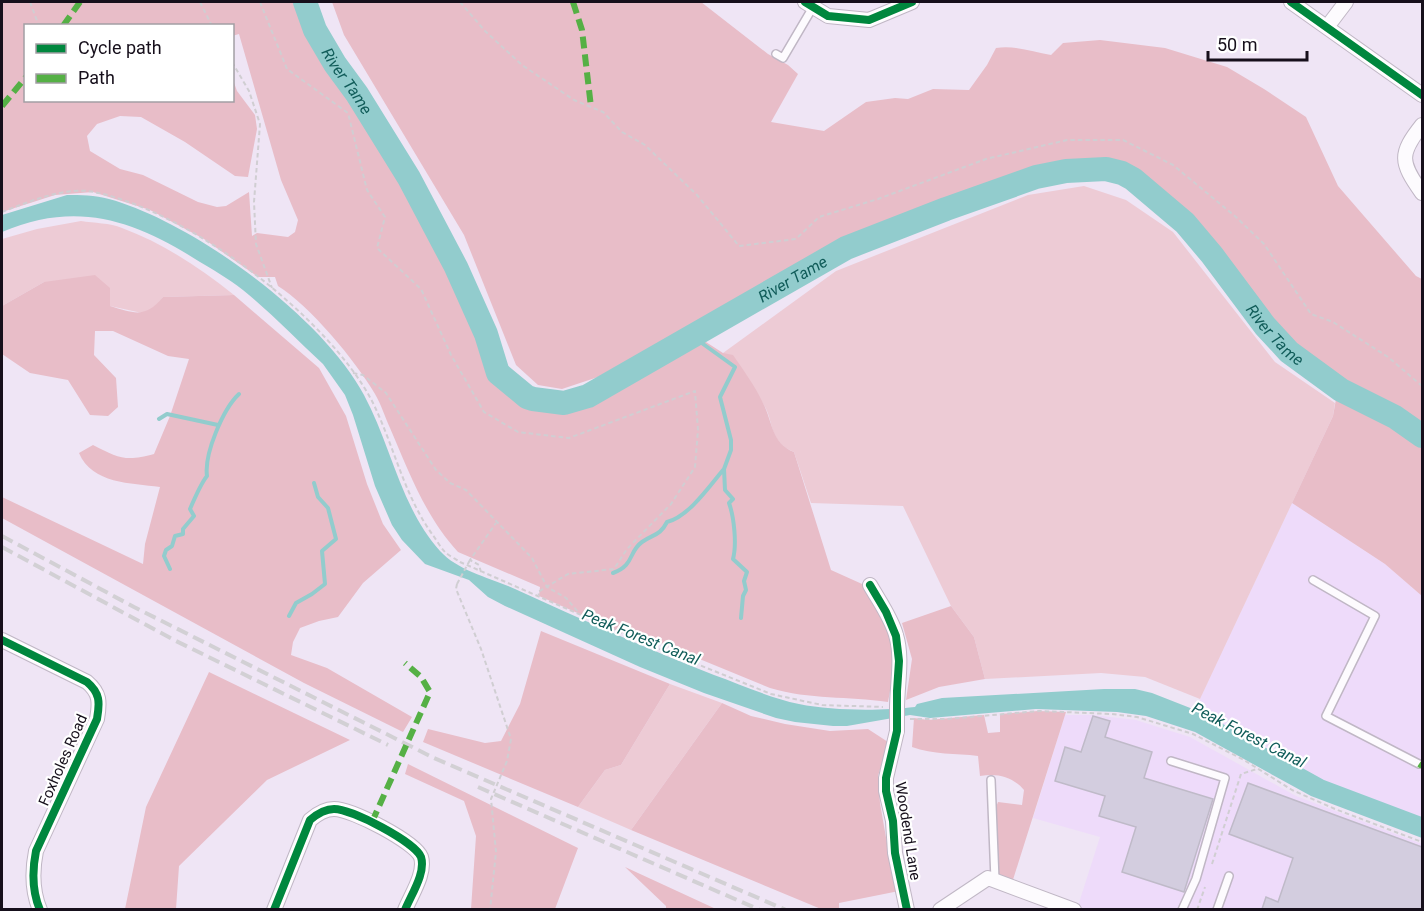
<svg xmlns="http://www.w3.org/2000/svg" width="1424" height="911" font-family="Roboto,sans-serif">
  <rect width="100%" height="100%" fill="#efe5f5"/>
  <path fill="#eedbfa" d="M1292,503l93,61 37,32v232l-232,-108z
    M1065,715h28l43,5 54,17 106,59 126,48v65h-345l23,-72 -67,-19z"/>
  <path fill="#edcbd5" d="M1084,186l42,14 47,32 102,130 60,41 -2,13 -133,283 -55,-22 -44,-4 -116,6 -11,-42 -23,-31 -48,-100 -92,-3 -17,-51c-27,-11 -19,-32 -32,-50 -12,-17 -26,-33 -39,-49l113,-82 192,-76z
    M81,221c13,2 29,2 41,7 41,15 78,40 112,67l-71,2 -8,11 -13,5 -32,-7 -66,-24 -42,24v-67l35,-10z
    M670,684l52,19 -91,127 -53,-23 27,-37 16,-5z"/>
  <path fill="#e8bdc8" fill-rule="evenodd" d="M2,2h303l11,28 19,34 22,30 52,84 47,89 30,67 12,39 29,24 37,6 24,-7 107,-61 28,18 10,2c11,16 22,31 30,48 10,19 8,40 31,49l37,118 40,18 25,48 1,55h-7l-2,11c-40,-6 -78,-2 -118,-14l-146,-60 1,6 -86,-38 1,-9 -82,-35c-33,-36 -49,-80 -68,-124 -5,-11 -9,-24 -15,-34 -19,-33 -66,-89 -97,-108l-3,-9h-17l-54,-38 -54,-29 -57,-18 -38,3 -53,17zM26,26h206v10l7,-2 42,146 17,40 -3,12 -7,5 -31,-4 -5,3 -3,-44 -23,14 -9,1 -19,-5 -55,-27 -23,-6 -30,-18 -3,-15 10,-12 23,-8 21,1 44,25 50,34 13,1 9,-48 -2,-14 -18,-24 -4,-11 -1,20h-206z
    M332,2h369l67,52 20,11 10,9 -27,48 53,9 42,-29 29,-4 13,1 25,-10 36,1 18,-25 9,-17c19,-3 36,4 55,7l12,-12 37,-3 65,8 62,19 37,22 42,28 32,69 78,90 6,3v317l-37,-32 -93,-61 41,-87 5,-28 -49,-36 -24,-26 -53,-71 -27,-32 -52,-44 -20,-9 -23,-2 -54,9 -90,32 -100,39 -50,29 -3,-9 -195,109 -36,12 -24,-4 -22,-20 -52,-130 -120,-200z
    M95,275l15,13v18c24,7 35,13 53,-9l71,-2 85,73 27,48 21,68 16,40 18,26 -38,33 -25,34 -19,4 -19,7 -7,14 -2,13 36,13 85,49 -9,15 -99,-49 -302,-165v-21l141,67 2,-20 15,-57c-29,-4 -68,-3 -81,-34l14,-8c25,13 33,17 61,9l16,-38 19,-57 -21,-3 -55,-25h-18l-1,24 22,23 2,29 -10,9 -18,-1 -22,-35 -38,-7 -28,-19v-48l42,-24z
    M951,606l23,31 11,42 -46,8 -33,13 6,-41 -10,-36z
    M541,631l129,53 -49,81 -16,5 -27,37 -155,-65 5,-13 57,14 16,-2 19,-37z
    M209,672l141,68 -83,40 -88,86 -3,43h-51l21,-102z
    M722,703l29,13 34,8 45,7 38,-2 20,13 -10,34 2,27 9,52 15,35 -65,13v6h-18l-190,-79z
    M1038,711l28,1 -55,174 -23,-8c8,-25 0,-52 10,-76l24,3 2,-15c-12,-14 -27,-17 -44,-14l-2,-20c-22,-3 -45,-1 -66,-9l2,-29 14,2 56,-5 4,18 12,-1v-18z
    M408,764l170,84 -23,61h-84l5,-73 -12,-35 -59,-27z
    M625,867l91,42h-50v-3z"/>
  <path fill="#92cccd" d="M67,195c13,0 28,0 42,4 84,23 214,118 255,196 27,50 37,113 76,156 18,20 51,27 75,38 66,30 132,60 199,86 28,10 56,23 85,29 34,7 82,7 116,3l2,-3 25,-6 162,-9h31l17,4 51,20 121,67 98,37v21l-111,-42 -116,-64 -49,-16 -29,-4 -81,-3 -106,9 -20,-3 -63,11h-14l-38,-4 -19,-4 -72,-25 -64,-26 -135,-61 -17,-9 -19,-17 -44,-16 -23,-24 -10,-15 -17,-39 -22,-71 -8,-20 -22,-31c-25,-23 -48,-47 -74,-69 -15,-13 -32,-23 -49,-33 -66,-42 -123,-62 -198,-30v-17z"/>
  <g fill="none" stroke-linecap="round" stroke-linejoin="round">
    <path stroke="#92cccd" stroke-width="4" d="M692,336l43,31 -15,30 11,43v10l-7,19 1,21 8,9 -4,4c5,14 8,41 4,56l14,13 -3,9 2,9 -3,6 -2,22
      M159,419l8,-5 51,11
      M170,569l-6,-13 2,-6 6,-4 3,-10 8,-2v-5l11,-13 -4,-7c3,-7 12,-27 17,-33 -3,-22 16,-67 32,-82
      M613,573c22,-8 15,-21 29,-31 11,-8 18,-6 25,-20 21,-5 42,-35 56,-52
      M289,616l7,-13 16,-9 13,-10 -3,-33 14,-12 -8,-31 -10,-11 -4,-14"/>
    <path stroke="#92cccd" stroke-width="24" id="s1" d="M305,2l10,28 20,34 22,30 52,84 47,89 30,67 12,39 29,24 6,2 31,4 24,-7 258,-148 100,-39 90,-32 30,-6 40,-2 16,4 11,6 52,44 27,32 53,71 24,26 52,38 54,27 27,19"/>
  </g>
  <path fill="#d3cddf" stroke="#bfbac8" stroke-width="1.5" d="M1093,716l17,5 -5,16 47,15 -8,26 69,21 -29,93 -62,-20 14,-45 -37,-11 6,-20 -50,-15 10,-34 16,5z
    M1248,783l174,64v62h-160l4,-12 12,5 15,-44 -64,-24z"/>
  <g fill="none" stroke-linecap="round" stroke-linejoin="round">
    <defs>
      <path id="lane" d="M776,54l7,4 30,-51
        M1313,580l62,36 -49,100 93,48
        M1171,761l54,17 -29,101 -14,31
        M991,780l4,100
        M1217,910l12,-34"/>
      <path id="street" d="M805,2l23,14 41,4 43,-18
        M1291,2l131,93
        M1327,27l19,-25
        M1422,125c-23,29 -22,37 0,68
        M870,585c9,16 21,32 26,50 7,23 1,50 1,74
        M2,640l85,42c13,11 13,20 10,37l-61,132c-4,20 -4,40 4,59
        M897,731l-11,47v13l7,30 2,32 12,57
        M274,910l36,-90c7,-6 15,-11 24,-11 18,0 81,33 87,48 5,16 -10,38 -16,53
        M940,910l48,-32 86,32"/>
    </defs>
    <use href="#lane" stroke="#c0b7c5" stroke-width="10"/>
    <use href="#street" stroke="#c0b7c5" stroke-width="16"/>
    <path stroke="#d0ced2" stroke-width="2" stroke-dasharray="4.5 3" stroke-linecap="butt" d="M30,2l9,24
      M200,2l12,24
      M260,2l27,67 61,44 19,77 18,27 -8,31 44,41 30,66 33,57 34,20 51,6 126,-47 3,39 -3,37 -24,37 -44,45 -13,20 -46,5 -30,18 1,3
      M460,2l25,29 37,34 52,35 29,12 19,20 23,13 52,50 42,51 57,-7 23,-22 59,-18 108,-40 81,-19h56l50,25 63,52 28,27 47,70 22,8 55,35 34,29
      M232,62l17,29 11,33 -6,78 2,42 16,44
      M2,212c26,-10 64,-26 92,-20 95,19 233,124 278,209 22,44 31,92 60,133 4,5 8,13 13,18 4,4 11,7 15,10l185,81 126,51 51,11 61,2
      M353,373l10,2 23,18 50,77 14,13 16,7 66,68 15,29 19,11 13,15
      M481,572l-2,-7 -9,-5 26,-37
      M457,584l-1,5 25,60 30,90 -4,22 -16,38 5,53 -6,58
      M910,719h37l92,-8 73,3 25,3 56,17 51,26 48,30 43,19 87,33
      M1212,864l29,-90 16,-5
      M1197,910l8,-23"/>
    <use href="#lane" stroke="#fdfbfe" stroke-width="7"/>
    <use href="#street" stroke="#fdfbfe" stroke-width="14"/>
    <path stroke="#d2d0d4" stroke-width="4" stroke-dasharray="12 6" stroke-linecap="butt" d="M2,536l132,71 300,151 352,152
      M2,547l172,93 214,105
      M478,787l282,123"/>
    <defs>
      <path id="street-bridge" d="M897,709v22"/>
    </defs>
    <use href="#street-bridge" stroke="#c0b7c5" stroke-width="16" stroke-linecap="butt"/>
    <path stroke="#d0ced2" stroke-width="2" stroke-dasharray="4.5 3" stroke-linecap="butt" d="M457,584l13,-24"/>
    <use href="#street-bridge" stroke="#fdfbfe" stroke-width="14"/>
    <path stroke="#55b045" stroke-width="6" stroke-dasharray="12 6" stroke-linecap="butt" d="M573,2l9,28 9,77
      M63,26l17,-24
      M2,106l24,-29
      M1419,764l3,2
      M372,822l58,-130 -9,-15 -16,-14"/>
    <defs>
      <path id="cycleway" d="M805,2l23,14 41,4 43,-18
        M1291,2l131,93
        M870,585l16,27 10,24 3,25 -2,30v40l-11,47v13l7,30 2,32 12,57
        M2,640l85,42c13,11 13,20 10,37l-61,132c-4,20 -4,40 4,59
        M274,910l36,-90c7,-6 15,-11 24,-11 18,0 81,33 87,48 5,16 -10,38 -16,53"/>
    </defs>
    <use href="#cycleway" stroke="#fff" stroke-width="11"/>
    <use href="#cycleway" stroke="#00873e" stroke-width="8"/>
  </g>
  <g text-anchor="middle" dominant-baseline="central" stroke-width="4.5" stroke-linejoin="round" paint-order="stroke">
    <g font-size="15" fill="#160f1b" stroke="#fff">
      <text transform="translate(63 760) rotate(-66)">Foxholes Road</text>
      <text transform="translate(908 831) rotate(81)">Woodend Lane</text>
    </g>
    <g font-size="16" font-style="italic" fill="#105c59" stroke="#fff">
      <text stroke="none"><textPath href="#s1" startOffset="90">River Tame</textPath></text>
      <text stroke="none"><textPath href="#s1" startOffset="756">River Tame</textPath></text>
      <text stroke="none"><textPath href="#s1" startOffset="1332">River Tame</textPath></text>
      <text transform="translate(641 637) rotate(22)">Peak Forest Canal</text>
      <text transform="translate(1249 735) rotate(27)">Peak Forest Canal</text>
    </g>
  </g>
  <rect width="1424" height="911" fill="none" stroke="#160f1b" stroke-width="6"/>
  <rect x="24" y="24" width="210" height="78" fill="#ffffff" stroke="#a29fa4" stroke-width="1.5"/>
  <rect x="36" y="44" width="30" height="9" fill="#00873e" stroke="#a29fa4" stroke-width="1.5"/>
  <text x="78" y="54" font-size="18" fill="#160f1b">Cycle path</text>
  <rect x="36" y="74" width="30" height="9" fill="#55b045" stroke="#a29fa4" stroke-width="1.5"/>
  <text x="78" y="84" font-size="18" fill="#160f1b">Path</text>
  <path d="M1208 51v9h99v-9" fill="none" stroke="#160f1b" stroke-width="3"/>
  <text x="1217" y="51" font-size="18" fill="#160f1b" stroke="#ffffff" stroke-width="4.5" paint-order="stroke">50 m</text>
</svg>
